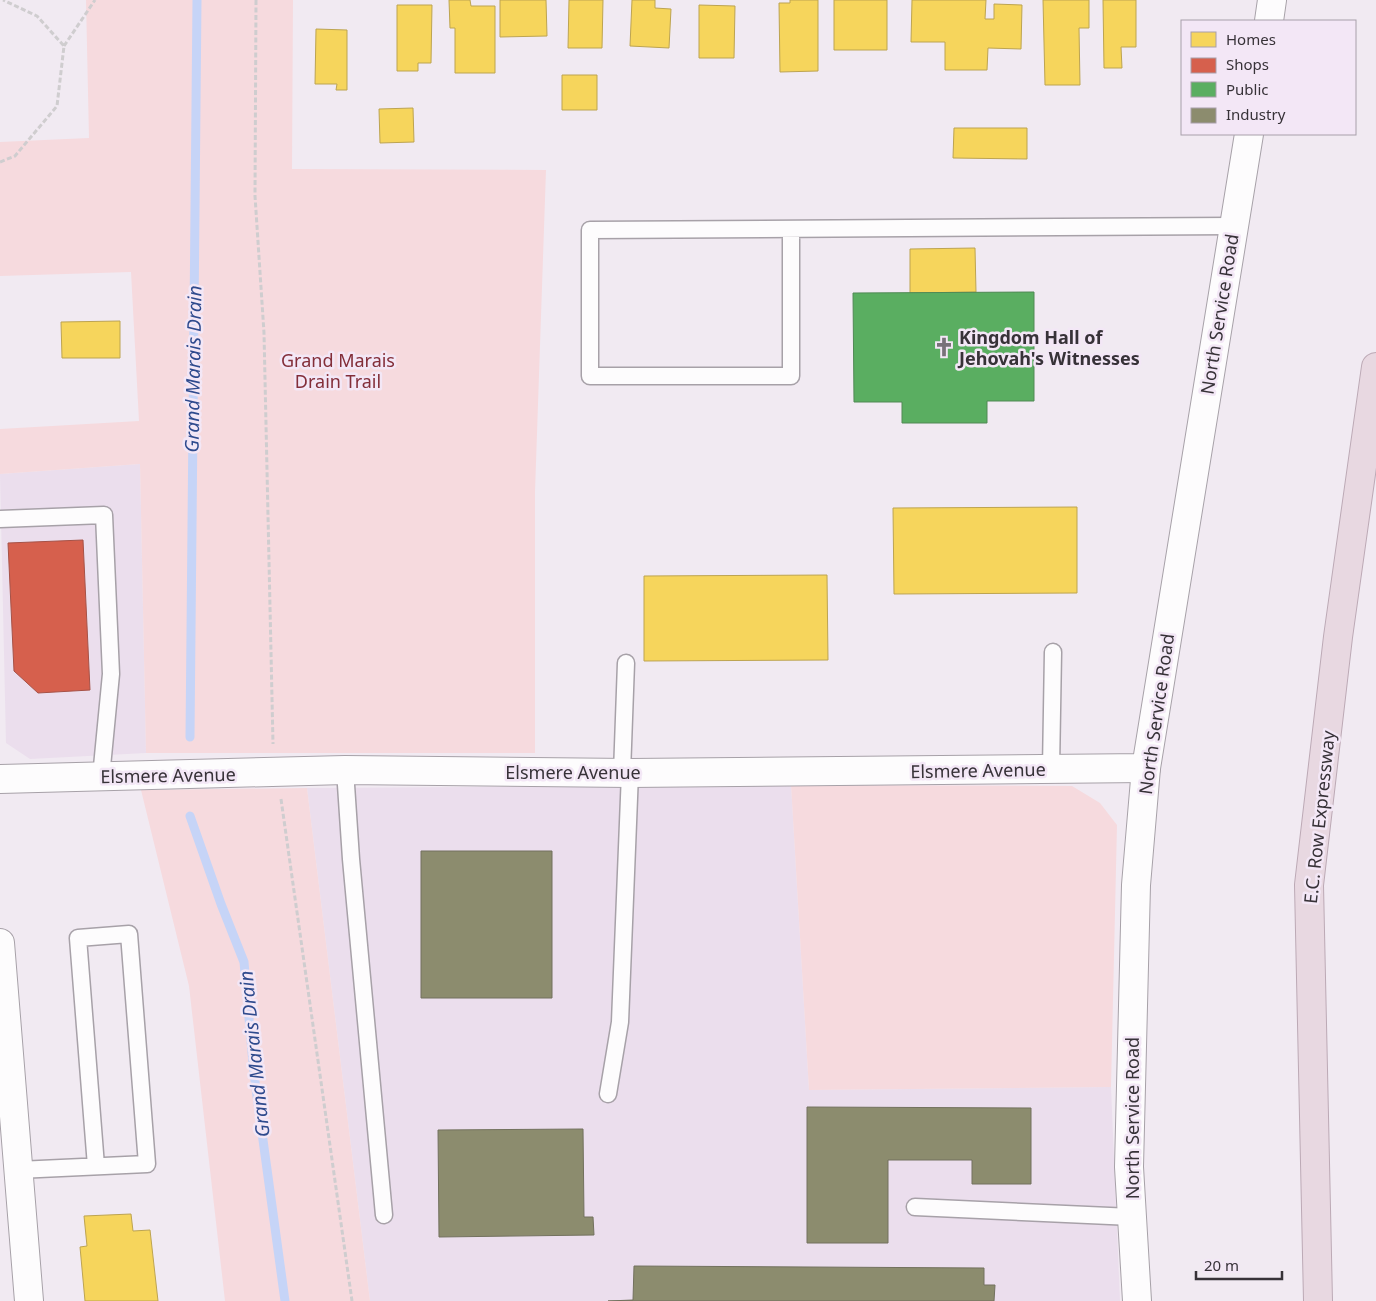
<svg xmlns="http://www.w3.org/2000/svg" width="1376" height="1301" font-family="'Noto Sans',sans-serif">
  <rect width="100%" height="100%" fill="#f1eaf2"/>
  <path fill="#ebdeed" d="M140,464l6,289 -116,6 -24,-16 -6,-269z
    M791,785l18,305 302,-3 9,214h-750l-63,-513z"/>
  <path fill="#f6dade" d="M86,0h207l-1,169 254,1 -11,322v261h-389l-6,-289 -140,10v-45l139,-8 -8,-149 -131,4v-134l89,-4z
    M791,785l281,1 28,17 17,22 -6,262 -302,3z
    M307,788l63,513h-145l-36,-315 -48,-196z"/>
  <path fill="#f6d55c" stroke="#bda451" d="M449,0h21l1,6h24v67h-40v-45h-5z
    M500,0h46l1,36 -47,1z
    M569,0h34l-1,48h-34z
    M632,0h23v8l16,1 -2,39 -39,-2z
    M790,0h28v71l-38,1 -1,-69h11z
    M834,0h53v50h-53z
    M912,0h74l-1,19h9v-15l28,1 -1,44 -33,-1 -1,22h-42v-28h-34z
    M1043,0h46v28h-10l1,57h-35z
    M1103,0h33v47h-15l1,21h-18z
    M397,5h35l-1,58h-13v8h-21z
    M699,5l36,1 -1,52h-35z
    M316,29l31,1v60h-11l1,-6h-22z
    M562,75h35v35h-35z
    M413,108l1,34 -34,1 -1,-34z
    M954,128h73v31l-74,-1z
    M975,248l1,44 -66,1v-44z
    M120,321v37h-58l-1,-36z
    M1077,507v86l-183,1 -1,-86z
    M827,575l1,85 -184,1v-85z
    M131,1214l2,17 17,-1 8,71h-73l-5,-54 7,-1 -3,-30z"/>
  <path fill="#d6604d" stroke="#a65247" d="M83,540l7,150 -52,3 -24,-22 -6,-128z"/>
  <path fill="#5aae61" stroke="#508955" d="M1034,292v109h-47v22h-85v-21h-48l-1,-109z"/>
  <path fill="#8c8c6e" stroke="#72715e" d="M421,851h131v147h-131z
    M807,1107l224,1v76h-59v-24h-84v83h-81z
    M583,1129l1,88h9l1,18 -155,2 -1,-107z
    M634,1266l350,2v17h11l-1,16h-386l25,-1z"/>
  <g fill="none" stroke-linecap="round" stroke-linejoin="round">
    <path stroke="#c6d4f7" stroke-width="9" d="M190,737l7,-737
      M190,816l31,88 23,58 10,112 31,227"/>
    <defs>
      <path id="service" d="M791,229v147h-201v-146l643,-4
        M0,519l104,-4 7,159 -10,103
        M1051,769l2,-117
        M345,770l6,89 33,356
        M622,773l4,-110
        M608,1094l12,-72 10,-249
        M18,1170l129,-6 -18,-230 -51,4 18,228
        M915,1207l217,10"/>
      <path id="minor" d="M1137,1301l-8,-134 7,-282 10,-117"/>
      <path id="tertiary" d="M1269,21l3,-21
        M0,779l345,-9 285,3 516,-5 103,-634
        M0,943l29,358"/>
      <path id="motorway" d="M1318,1301l-9,-416 29,-248 38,-270"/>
    </defs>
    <use href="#service" stroke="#a7a1a8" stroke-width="19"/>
    <use href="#minor" stroke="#a7a1a8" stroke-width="30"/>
    <use href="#tertiary" stroke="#a7a1a8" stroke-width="30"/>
    <use href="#motorway" stroke="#bca9b5" stroke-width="30"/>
    <path stroke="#cfcdcf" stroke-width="3" stroke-dasharray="5 2.5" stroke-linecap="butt" d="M256,0l-1,196 9,137 9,411
      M64,46l31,-46
      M0,162l15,-6 42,-50 7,-60 -27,-30 -34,-16
      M281,799l71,502"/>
    <use href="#service" stroke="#fdfcfd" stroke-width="16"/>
    <use href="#minor" stroke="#fdfcfd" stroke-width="28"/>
    <use href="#tertiary" stroke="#fdfcfd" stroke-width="28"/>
    <use href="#motorway" stroke="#e8d8e1" stroke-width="28"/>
  </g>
  <defs>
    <symbol id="church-bare" viewBox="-9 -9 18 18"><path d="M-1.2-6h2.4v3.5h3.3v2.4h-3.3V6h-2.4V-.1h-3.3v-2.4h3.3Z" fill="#787279" stroke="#f3e7f6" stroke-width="2.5" paint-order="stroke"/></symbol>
  </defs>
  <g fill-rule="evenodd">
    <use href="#church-bare" x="930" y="333" width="28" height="28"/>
  </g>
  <g text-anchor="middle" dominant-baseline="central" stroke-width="5" stroke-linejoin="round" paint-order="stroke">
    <g font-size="18" fill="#373238" stroke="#f3e7f6">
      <text transform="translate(1219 314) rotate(-81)">North Service Road</text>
      <text transform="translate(1156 714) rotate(-82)">North Service Road</text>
      <text transform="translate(978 770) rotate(-1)">Elsmere Avenue</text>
      <text x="573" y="772">Elsmere Avenue</text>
      <text transform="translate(168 775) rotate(-1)">Elsmere Avenue</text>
      <text transform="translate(1319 817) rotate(-84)">E.C. Row Expressway</text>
      <text transform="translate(1132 1118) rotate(-90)">North Service Road</text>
    </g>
    <g font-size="18" font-weight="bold" fill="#373238" stroke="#f3e7f6" text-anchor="start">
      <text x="959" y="337">Kingdom Hall of<tspan x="959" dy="21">Jehovah's Witnesses</tspan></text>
    </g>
    <g font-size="18" fill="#832e39" stroke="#f3e7f6">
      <text x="338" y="360">Grand Marais<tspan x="338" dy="21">Drain Trail</tspan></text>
    </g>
    <g font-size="19" font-style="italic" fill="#2e4a8d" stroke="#f3e7f6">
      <text transform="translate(193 369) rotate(-89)">Grand Marais Drain</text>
      <text transform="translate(254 1054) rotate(-96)">Grand Marais Drain</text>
    </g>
  </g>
  <rect x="1181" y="20" width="175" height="115" fill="#f3e7f6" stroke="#a89faa"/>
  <rect x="1191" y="32" width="25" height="15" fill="#f6d55c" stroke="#a89faa"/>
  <text x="1226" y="45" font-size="15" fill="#373238">Homes</text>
  <rect x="1191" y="58" width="25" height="15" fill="#d6604d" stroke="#a89faa"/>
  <text x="1226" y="70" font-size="15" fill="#373238">Shops</text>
  <rect x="1191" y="82" width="25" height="15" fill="#5aae61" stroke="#a89faa"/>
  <text x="1226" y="95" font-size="15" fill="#373238">Public</text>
  <rect x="1191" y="108" width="25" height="15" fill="#8c8c6e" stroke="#a89faa"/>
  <text x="1226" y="120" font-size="15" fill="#373238">Industry</text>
  <path d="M1196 1271v8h86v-8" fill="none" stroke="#373238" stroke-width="2.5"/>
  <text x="1204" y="1271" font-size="15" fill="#373238" stroke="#f3e7f6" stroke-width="4" paint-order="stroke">20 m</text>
</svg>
